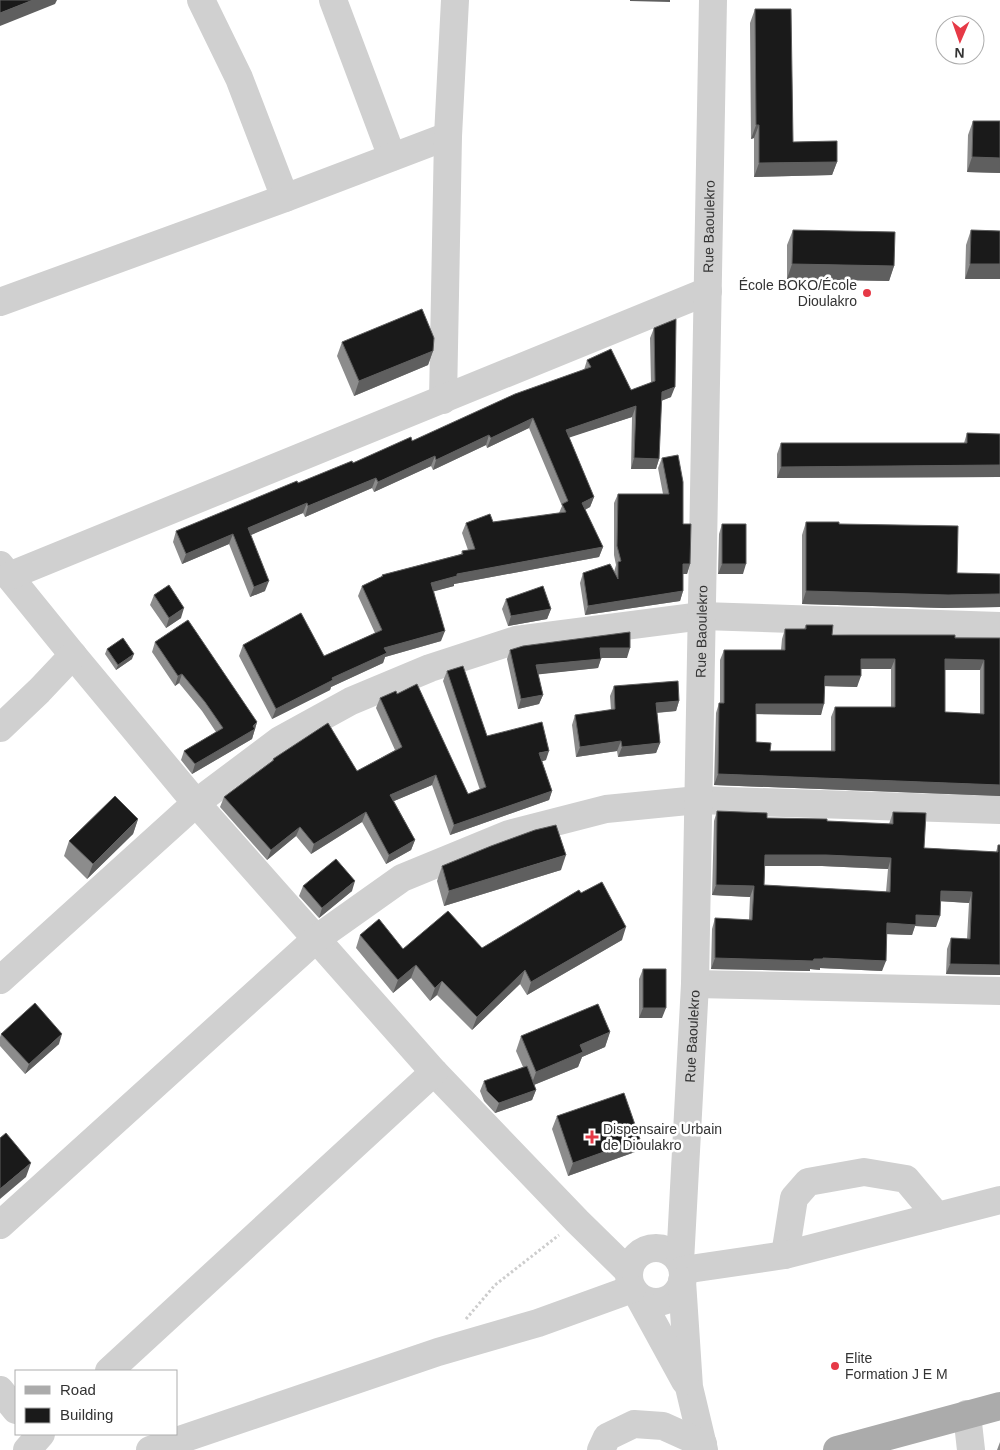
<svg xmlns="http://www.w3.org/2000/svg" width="1000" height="1450" font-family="Helvetica,sans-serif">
  <rect width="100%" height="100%" fill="#fff"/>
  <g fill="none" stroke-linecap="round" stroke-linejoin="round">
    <path stroke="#cdcdcd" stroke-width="3" stroke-dasharray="2.5 2.5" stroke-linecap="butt" d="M466,1319l29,-34 64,-50"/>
    <g stroke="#d0d0d0" stroke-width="28">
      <path d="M201,0l38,78 46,120"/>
      <path d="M333,0l59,157"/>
      <path d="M0,302l285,-104 163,-62"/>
      <path d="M443,400l5,-264 7,-136"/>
      <path d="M0,565l73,90 123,148 238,269 143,149 51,50"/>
      <path d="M9,576l699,-285"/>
      <path d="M0,728l39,-37 34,-36"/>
      <path d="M0,980l196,-177 84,-63 71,-39 79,-33 86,-28 186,-24 298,10"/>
      <path d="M695,984l305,7"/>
      <path d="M0,1225l316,-286 86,-61 107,-44 97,-25 92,-9 302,10"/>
      <circle cx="656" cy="1275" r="27"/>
      <path d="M785,1255l9,-57 14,-16 56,-10 42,7 31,37"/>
      <path id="s1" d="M680,1262l15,-278 18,-984"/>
      <path d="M683,1270l102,-15 215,-55"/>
      <path d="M682,1281l7,106 15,63"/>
      <path d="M639,1297l46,84"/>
      <path d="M109,1371l325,-299"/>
      <path d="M0,1390l16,20"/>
      <path d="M967,1414l4,36"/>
      <path d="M27,1450l14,-16"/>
      <path d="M150,1450l288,-98 100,-29 94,-34"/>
      <path d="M601,1450l6,-13 27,-13 29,2 40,18"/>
    </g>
    <path stroke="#ababab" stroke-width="28" d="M837,1450l163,-44"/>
  </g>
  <path fill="#8c8c8c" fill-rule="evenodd" d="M755,9l38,133 44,20 -5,13 -78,2v-39l-3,1 -1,-116z
    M973,121h27v52l-33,-1 1,-37z
    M793,230l101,36 -5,15 -102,-2v-34z
    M971,230l29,1 -35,48 1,-34z
    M654,328l17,69 -10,4 -2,58 -3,10h-25l1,-52 -63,20 25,60 -4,10 -5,3 18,37 -4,10 -145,27v2l-20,5 7,50 -56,16 -2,6 -52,24 -1,3 -58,29 -33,-63 4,-11 81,11 51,-23 -17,-37 4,-10 19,-9 1,-2 79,-21 1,-3 6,-1 -6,-17 4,-10 27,-1 66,-9 3,-7 -33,-78 -42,20 -1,-3 -53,25 -2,-4 -57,26 -2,-4 -67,29 -2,-4 -53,22 15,56 -15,6 -21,-53 -47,20 -9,-22 3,-11 122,-48 114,-42 172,-71 3,-10 44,30 20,-7 -1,-45z
    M342,342l91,9 -5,14 -74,31 -17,-40z
    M967,433l33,1v43l-223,1v-24l4,-11h183z
    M662,458l21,66 7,40 -3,10h-4v17l-3,10 -95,14 -5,-32 3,-10 31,-1 2,-7 -2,-10v-52l4,-9h45l-5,-26z
    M806,522l33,2 118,49 43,1v33l-57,1 -141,-4v-69z
    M722,524l21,50h-25l1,-40z
    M154,595l27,23 -15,10 -16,-23z
    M506,599l45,10 -4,10 -39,7 -6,-17z
    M806,625l26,10 168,3v158l-286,-11 2,-72 3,-10h1v-43l4,-10h57l1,-11 3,-10h19zM861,669h30v38h-56l-4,10v34h-61l-14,-9v-28l65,1 4,-29 32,1zM945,670h35v44l-35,-2z
    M155,642l102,80 -5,17 -60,35 -11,-14 3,-9 32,-19 -14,-21 -23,-28 -4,3 -23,-34z
    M107,649l25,10 -16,11 -11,-16z
    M510,650l117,8h-26l-3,10 -60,6 5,21 -4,9 -21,5 -11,-50z
    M447,671l40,65 59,24 -4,1 10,30 -3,9 -99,35 -18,-50 -38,16 21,39 -4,10 -25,14 -24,-42 -51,32 -15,-18 -29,24 -47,-53 4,-10 48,-36 1,-2 84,12 38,-21 -19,-42 4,-10 17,-4 71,100 12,-4 -37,-109z
    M614,686l65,15 -3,10 -19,2 3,30 -4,10 -38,4 -1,-6 -41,6 -4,-32 3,-10 36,-5 -1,-14z
    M717,811l50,7 122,6 4,-12 31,36 72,4 2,-7 2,130 -54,-1 1,-25 4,-11 16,1 2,-36 -29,-2 -4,26 -21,-1 -3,9 -25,-1 -5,37 -62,-3v2l-10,-1v2l-99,-2 1,-40 3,-11 34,2 1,-23 -38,-2 2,-74zM765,866h57l66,3 -2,23 -122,-7z
    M138,819l-5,15 -46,45 -23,-23 5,-15z
    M442,866l119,4 -117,36 -7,-25z
    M303,886l49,5 -33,27 -20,-22z
    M581,893l41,47 -95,55 -7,-11 -48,46 -35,-35 -7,6 -19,-23 -18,15 -37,-45 4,-13 43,14 79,-1z
    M643,969l19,49h-23v-39z
    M610,1032l-5,15 -23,10 -4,10 -44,18 2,5 -4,10 -37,13 -11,-12 -4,-10 4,-10 39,-14 -7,-16 5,-15z
    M1,1034l58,10 -34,30 -25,-28v-9z
    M557,1116l78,36 -67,24 -16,-47z
    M1000,1442v8h-3z"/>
  <path fill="#5f5f5f" d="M33,0h24l-2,4 -55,22v-13z
    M630,0h40v2l-40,-1z
    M756,125h3l-5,13 -3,1z
    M972,157l28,1v15l-33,-1z
    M837,162l-5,13 -78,2 5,-14z
    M792,264l102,2 -5,15 -102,-2z
    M970,264h30v15h-35z
    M433,351l-5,14 -74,31 5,-15z
    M675,387l-4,10 -13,5 4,-10z
    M636,406l-4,11 -70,23 4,-10z
    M533,418l-4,10 -42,20 4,-10z
    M489,435l-3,10 -53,25 3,-10z
    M435,456l-4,10 -57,26 4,-10z
    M634,458l25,1 -3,10h-25z
    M1000,465v12l-223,1 4,-11z
    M376,478l-4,10 -67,29 3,-11z
    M594,497l-4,10 -12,6 4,-10z
    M307,503l-4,10 -59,25 4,-10z
    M233,534l-4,10 -47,20 4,-10z
    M603,547l-4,10 -145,27v2l-26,7 3,-10 26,-9z
    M683,564h7l-3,10h-7z
    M722,564h24l-3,10h-25z
    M269,581l-4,10 -15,6 4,-10z
    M683,591l-3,10 -95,14 3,-9z
    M806,591l194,3v13l-57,1 -141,-4z
    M184,608l-3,10 -15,10 3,-10z
    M551,609l-4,10 -39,7 3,-10z
    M445,631l-4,10 -56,16 -2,6 -52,24 -1,3 -58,29 4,-10 108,-61z
    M600,648h30l-3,10h-30z
    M134,654l-2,5 -16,11 2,-5z
    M601,659l-3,9 -65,7 3,-10z
    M861,659h34l-4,10h-34z
    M945,659l39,1 -4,10h-38z
    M182,674l-3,9 -4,3 3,-10z
    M825,676h36l-4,11 -36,-1z
    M543,695l-4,9 -21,5 3,-10z
    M679,701l-3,10 -24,2 4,-10z
    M756,704h68l-3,11 -68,-1z
    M257,722l-5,17 -60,35 3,-10z
    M621,741l-4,10 -41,6 4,-10z
    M660,743l-4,10 -38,4 4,-10z
    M549,751l-3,9 -10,3 3,-10z
    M718,774l282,11v11l-286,-11z
    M436,775l-4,10 -45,19 3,-9z
    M552,791l-3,9 -99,35 4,-10z
    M366,812l-4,10 -51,32 3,-10z
    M138,819l-5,15 -46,45 6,-15z
    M300,827l-4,9 -29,24 4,-10z
    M415,840l-4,10 -25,14 3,-9z
    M566,855l-5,15 -117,36 5,-15z
    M765,855h61l65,3 -3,11 -66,-3h-61z
    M355,881l-3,10 -33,27 3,-10z
    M716,885l38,1 -4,11 -38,-2z
    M941,891l31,1 -3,11 -32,-2z
    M916,915l24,1 -4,11 -21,-1 -3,9 -28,-1 3,-11z
    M626,927l-4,13 -95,55 4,-13z
    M715,958l99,1 9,-1 63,3 -4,10 -62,-3v2l-10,-1v2l-99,-2z
    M950,964l50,1v10l-54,-1z
    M416,965l-5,13 -18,15 5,-13z
    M525,970l-5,14 -48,46 5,-13z
    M442,981l-5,14 -7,6 5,-13z
    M643,1008h23l-4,10h-23z
    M610,1032l-5,15 -23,10 -4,10 -47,19 5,-14 44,-27z
    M62,1034l-3,10 -34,30 4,-10z
    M536,1090l-4,10 -37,13 4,-10z
    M640,1139l-5,13 -67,24 5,-13z
    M31,1163l-5,14 -26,22v-10z"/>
  <path fill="#1a1a1a" stroke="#5f5f5f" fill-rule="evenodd" d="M0,0h33l-33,13z
    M755,9h36l2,133 44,-1v21l-78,1v-38h-3z
    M973,121h27v37l-28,-1z
    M793,230l102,2 -1,34 -102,-2z
    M971,230l29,1v33h-30z
    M422,309l12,29 -1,13 -74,30 -17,-39z
    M676,319l-1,68 -13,5 -3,67 -25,-1 2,-52 -70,24 28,67 -12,6 21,44 -146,27v2l-26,7 14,48 -61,17 3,5 -55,25 1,2 -57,29 -33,-64 58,-32 23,43 58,-26 -20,-44 21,-10 -1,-1 81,-21 -1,-3 13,-2 -9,-26 24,-9 3,8 73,-10 -4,-8 6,-3 -35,-83 -42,20 -2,-3 -53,25 -1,-4 -57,26 -2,-4 -68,28 -1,-3 -59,25 21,53 -15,6 -21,-53 -47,20 -10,-23 121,-50 1,2 54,-22 1,2 58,-26 1,4 103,-47 76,-27 -4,-7 24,-11 20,41 24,-9 -1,-53z
    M967,433l33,1v31l-219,2v-24h186z
    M678,455l5,27v42h8l-1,40h-7v27l-95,15 -5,-33 27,-9 8,15v-17l3,-1 -4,-15 1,-52h51l-7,-36z
    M806,522h33v2l119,2 -1,47 43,1v20l-52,1 -142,-4z
    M722,524h24v40h-24z
    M169,585l15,23 -15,10 -15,-23z
    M543,586l8,23 -40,7 -5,-17z
    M188,620l69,102 -4,4 2,3 -60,35 -11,-13 39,-23 -18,-26 -23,-28 -4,2 -23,-34z
    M806,625h27l-1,10h123v3h45v147l-282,-11 1,-71h5v-53h61v-21h21zM861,659h34v48h-60v44h-65l1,-8 -15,-1v-38h68l1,-28h36zM945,659l39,1v54l-39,-2z
    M630,632v16h-30l1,11 -65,6 7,30 -22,4 -11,-49 13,-4z
    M123,638l11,16 -16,11 -11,-16z
    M463,666l24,70 55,-14 7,29 -10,2 13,38 -98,34 -18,-50 -46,20 25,45 -26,15 -23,-43 -52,32 -14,-17 -29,23 -47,-53 50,-37 -1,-1 55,-36 29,48 45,-24 -22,-49 16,-7 1,3 20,-10 51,110 18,-7 -39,-116z
    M678,681l1,20 -23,2 4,40 -38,4 -1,-6 -41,6 -5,-32 40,-6 -1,-23z
    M115,796l23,23 -45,45 -24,-23z
    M717,811l50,2v5l60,1v2l66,3v-12l33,1 -2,35 74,4v-7h2v120l-50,-1 1,-26 19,1 2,-47 -31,-1 -1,25 -24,-1v10l-29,-2 -1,38 -63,-3v1h-9l-1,2 -98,-3v-40l37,2 2,-34 -38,-1zM765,855h61l65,3 -1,34 -126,-7z
    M556,825l10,30 -117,36 -7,-25 49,-20 44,-16z
    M336,859l19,22 -33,27 -19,-22z
    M602,882l24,45 -95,55 -6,-12 -48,47 -35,-36 -7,7 -19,-23 -18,15 -38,-45 19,-16 24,30 45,-38 34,37 97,-58 2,3z
    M643,969h23v39h-23z
    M35,1003l27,31 -33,30 -28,-30z
    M598,1004l12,28 -30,13 3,7 -47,20 -15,-36z
    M527,1066l9,24 -37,13 -12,-12 -3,-10z
    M624,1093l16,46 -67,24 -16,-47z
    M6,1133l25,30 -31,26v-51z"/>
  <g fill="#e63946" stroke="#fff" stroke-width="2">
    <circle cx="867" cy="293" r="5"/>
    <path d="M589.5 1129.5h5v5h5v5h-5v5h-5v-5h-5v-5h5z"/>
    <circle cx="835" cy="1366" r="5"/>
  </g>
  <g text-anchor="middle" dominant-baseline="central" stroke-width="5" stroke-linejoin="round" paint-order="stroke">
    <g font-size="14" fill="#333" stroke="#fff">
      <text stroke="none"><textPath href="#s1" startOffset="1036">Rue Baoulekro</textPath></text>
      <text stroke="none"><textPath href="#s1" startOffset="631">Rue Baoulekro</textPath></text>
      <text stroke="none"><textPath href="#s1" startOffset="226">Rue Baoulekro</textPath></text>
    </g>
    <g font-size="14" fill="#333" stroke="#fff" text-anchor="start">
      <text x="857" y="285" text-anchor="end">École BOKO/École<tspan x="857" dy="16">Dioulakro</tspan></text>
      <text x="603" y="1129">Dispensaire Urbain<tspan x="603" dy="16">de Dioulakro</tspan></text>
      <text x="845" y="1358">Elite<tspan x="845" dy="16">Formation J E M</tspan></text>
    </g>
  </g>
  <rect x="15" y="1370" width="162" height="65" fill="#ffffff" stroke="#adadad"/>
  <rect x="25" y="1386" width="25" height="8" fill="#ababab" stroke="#adadad"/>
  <text x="60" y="1395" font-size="15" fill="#333333">Road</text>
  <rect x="25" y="1408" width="25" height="15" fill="#1a1a1a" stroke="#adadad"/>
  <text x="60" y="1420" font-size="15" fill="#333333">Building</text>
  <g transform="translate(960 40) rotate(182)"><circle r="24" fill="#ffffff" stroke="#adadad"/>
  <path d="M0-4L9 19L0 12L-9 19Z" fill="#e63946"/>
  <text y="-8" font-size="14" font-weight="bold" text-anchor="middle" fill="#333333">N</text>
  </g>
</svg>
